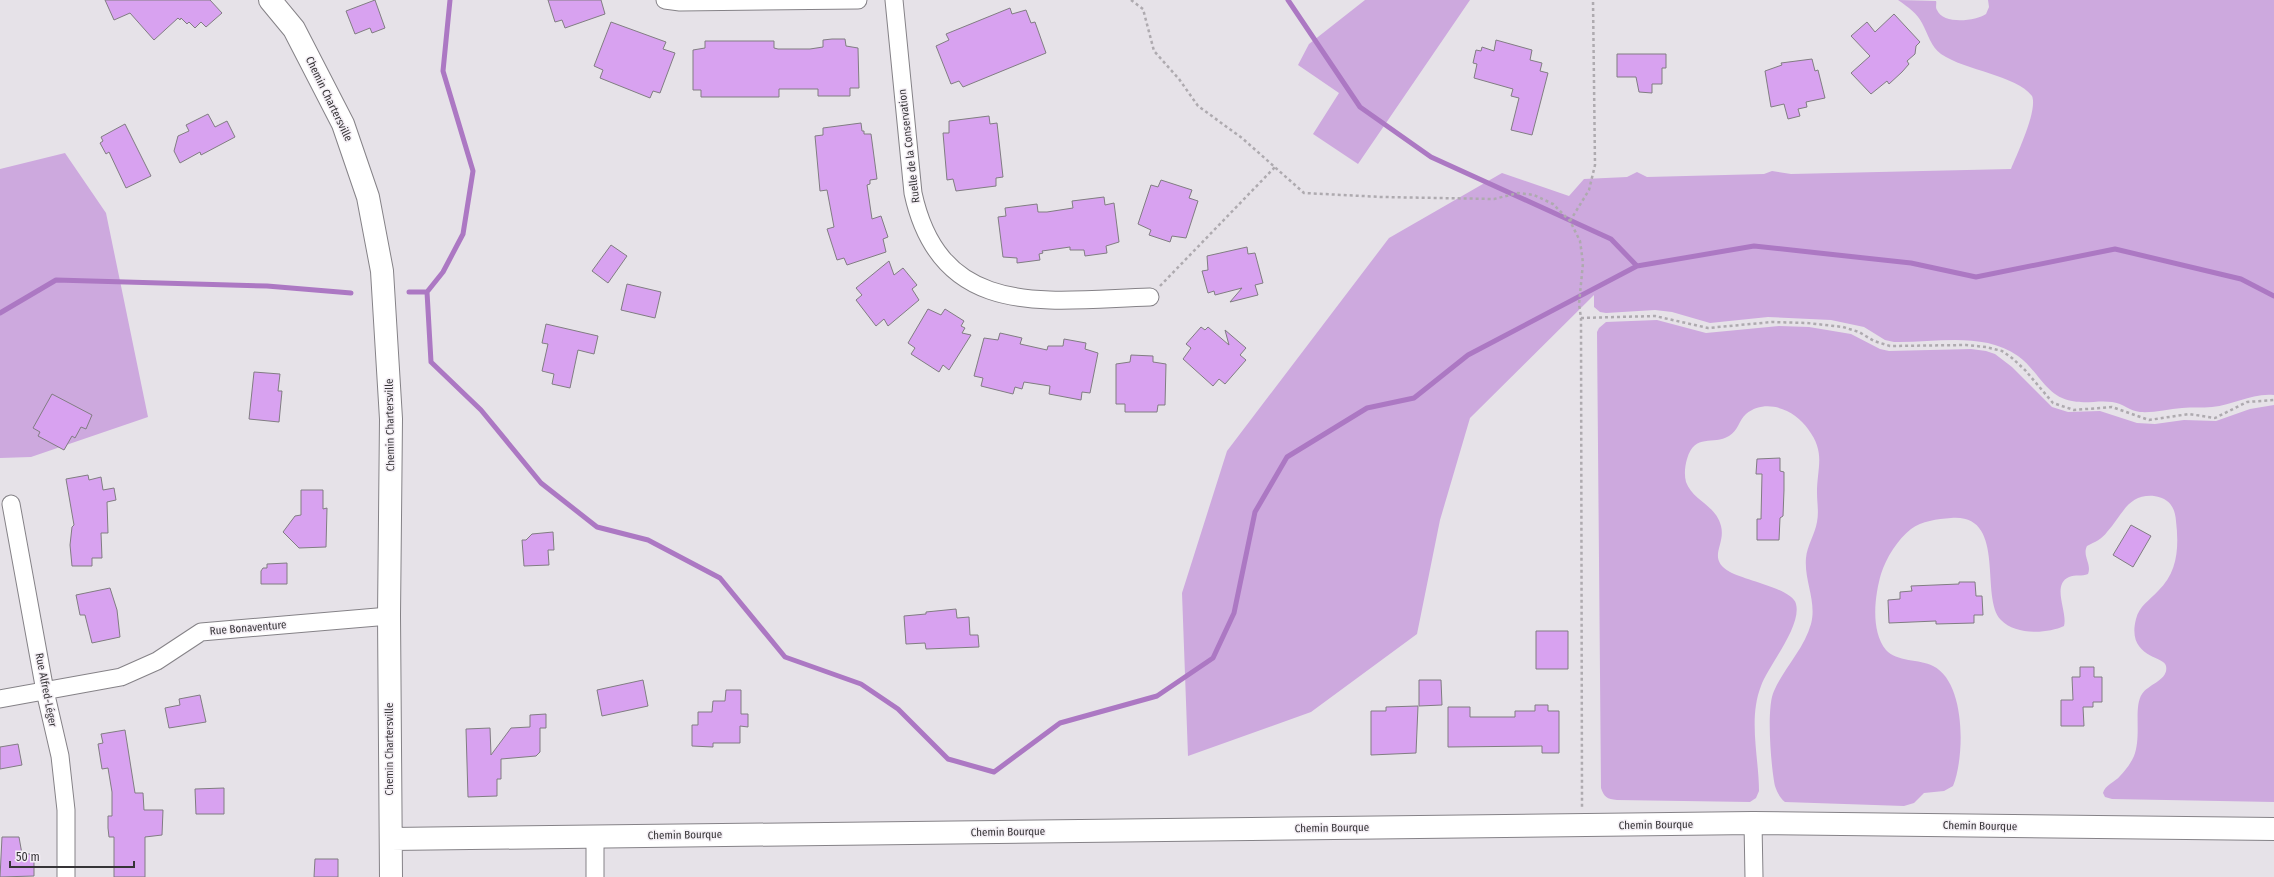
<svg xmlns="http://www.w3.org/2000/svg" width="2274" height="877" font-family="'Fira Sans Condensed',sans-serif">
  <rect width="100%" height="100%" fill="#e6e2e8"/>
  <path fill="#cda9de" d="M1365,0h105l-112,164 -45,-30 26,-41 -41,-28 11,-21z
    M1898,0l38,1c1,2 -1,6 1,9 6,15 39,11 49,4l3,-7 -1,-7h286v395c-23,-2 -40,10 -62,12 -10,1 -20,0 -30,1 -14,1 -28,5 -42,4 -10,-1 -18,-9 -28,-10 -13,-2 -27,2 -40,-1 -26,-4 -34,-31 -54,-45 -36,-25 -83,-13 -124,-14l-9,-2 -21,-13 -33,-7 -63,-3 -58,6 -38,-11 -17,-2 -49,3 -6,-1 -6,-5v-12l-124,123 -30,102 -23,114 -106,78 -123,44 -6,-163 45,-142 162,-213 113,-65 67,23 15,-17 43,-2 10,-5 10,5 117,-3 8,-3 19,3 220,-5c6,-15 27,-59 21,-73 -16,-21 -66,-25 -91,-42 -10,-7 -13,-20 -19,-31 -5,-10 -14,-16 -24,-23z
    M65,153l41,60 42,204 -117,40 -31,1v-289z
    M1657,320l49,13 73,-7 30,1 42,7 29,15 9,2 82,-2 15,2 9,3 17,13 40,40 16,5 32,-1 37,12 18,1 29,-4 32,1 34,-12 24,-4v397l-162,-3 -7,-2 -2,-4c2,-8 12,-11 17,-17 5,-5 11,-13 14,-20 8,-21 -1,-48 8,-62 6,-10 27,-14 24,-28 -1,-10 -40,-8 -30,-47 3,-13 14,-19 22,-28 20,-19 21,-44 18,-70 -1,-14 -7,-23 -22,-25 -27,-2 -32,20 -47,36 -5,7 -12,10 -20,14 -5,10 5,18 1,28 -6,3 -13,0 -19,3 -18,8 -1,35 -5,49 -17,8 -49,9 -63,-6 -22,-22 7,-107 -50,-102 -14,1 -29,3 -40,11 -13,10 -25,29 -30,45 -6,21 -11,56 5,76 10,12 34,9 47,16 33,16 32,91 20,120l-9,5 -20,2 -10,10 -10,3 -119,-4c-5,-4 -8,-10 -10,-16 -4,-18 -9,-79 -1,-95 10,-23 30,-42 37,-67 6,-23 -7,-43 -5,-66 1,-12 9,-24 11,-36 2,-10 0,-19 0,-29 0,-26 9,-40 -9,-64 -12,-18 -41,-32 -62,-15 -7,6 -8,17 -17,22 -16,10 -34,-4 -42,23 -2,7 -3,15 -1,23 7,19 30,23 35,44 5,20 -15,32 9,46 14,8 63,17 66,32 6,22 -28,62 -35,82 -13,33 -2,72 -2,105l-3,7 -6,4 -133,-2c-10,-1 -13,-3 -16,-12l-4,-456 2,-4 7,-6z"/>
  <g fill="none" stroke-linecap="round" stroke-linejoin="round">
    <path stroke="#ac78c3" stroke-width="5" d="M450,0l-7,71 30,100 -10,63 -20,38 -16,20 4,70 50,48 60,73 56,44 51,13 72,38 65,79 76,27 37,25 50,50 46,13 66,-49 97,-27 56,-38 21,-45 21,-101 32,-55 80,-49 47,-10 54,-43 169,-89 117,-20 157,17 65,14 139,-28 126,30 33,17
      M1288,0l72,107 71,50 180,82 26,27
      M409,292h18
      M0,313l56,-33 211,6 84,7"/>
  </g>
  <path fill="#d8a2f0" stroke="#817d82" d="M105,0h105l12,13 -16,14 -5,-5 -6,6 -6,-6 -2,2 -6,-6 -1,2 -2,-2 -24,22 -24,-27 -16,7z
    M375,0l10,28 -13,5 -2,-5 -15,6 -9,-23z
    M548,0h53l4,14 -40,14 -3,-8 -7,2z
    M1010,8l2,6 14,-4 5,13 4,-1 11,31 -83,34 -4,-6 -8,3 -15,-38 13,-6 -3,-6z
    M1894,14l26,28 -4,4 -1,8 -8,7 2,3 -7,8 -13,12 -2,-3 -16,13 -20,-21 19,-17 -19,-20 16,-14 8,10z
    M611,22l55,20 -3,7 12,4 -15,40 -7,-2 -3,7 -50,-20 3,-8 -9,-4z
    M832,39h13l1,7 12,2 1,40h-9v8h-32v-7h-39v8h-78v-7h-8v-40l12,-2v-7h69v7l4,1h32l13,-2v-7z
    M1496,40l36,10 -2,10 12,3 -2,8 8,2 -16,62 -21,-5 8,-32 -8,-2 2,-7 -39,-11 3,-14 -4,-1 3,-13 5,1 1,-4 12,4z
    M1617,54h49v14h-4v16h-10v9l-13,-1 -3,-15h-19z
    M1812,59l3,12 3,-1 7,28 -19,4 1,5 -9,2 2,7 -12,3 -4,-15 -13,3 -6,-36 17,-6 -1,-2z
    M208,114l7,13 12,-6 8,16 -34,18 -1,-3 -20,11 -6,-12 4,-15 11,-5 -3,-6z
    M989,116l1,8 7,-1 6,54 -7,1v8l-40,5 -3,-12 -6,1 -4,-47h6v-12z
    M861,123l1,8h2v3h7l6,45 -7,1v4l-3,1 5,34 9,-3 7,21 -5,2 3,13 -39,13 -3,-7 -7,2 -10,-31 7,-2 -7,-37 -7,1 -5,-55 8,-1v-7z
    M125,124l26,52 -25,12 -17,-36 -3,2 -6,-11 3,-2 -2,-4z
    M1161,180l31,10 -3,8 9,3 -12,37 -14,-2 -2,6 -21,-7 2,-5 -13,-6 13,-39 7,2z
    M1104,197l1,8 9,-2 5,39 -13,4 1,7 -22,3 -1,-6h-14v-3l-28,4 1,2 -4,1 1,6 -23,3v-5l-14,-1 -5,-40 8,-1 -1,-8 32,-4 1,8h9l26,-4 -1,-7z
    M611,245l16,11 -19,27 -16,-12z
    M1247,247l1,7 7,-1 8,30 -8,2 3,10 -28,7 12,-14 -27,7 -1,-4 -6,2 -6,-22 6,-1 -1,-14z
    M889,261l5,14 9,-7 14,17 -5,4 7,11 -31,26 -4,-7 -8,7 -20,-26 6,-5 -6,-7z
    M627,284l34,8 -6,26 -34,-8z
    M928,309l13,6 4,-6 19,12 -3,5 4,2 -3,5 9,2 -22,35 -6,-5 -4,7 -28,-18 4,-6 -7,-5z
    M546,324l52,12 -4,18 -16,-4 -8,38 -18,-4 2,-10 -12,-3 6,-27 -6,-1z
    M1201,327l4,3 3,-3 21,18 -4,-15 21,18 -6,7 6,5 -21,24 -6,-5 -6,7 -30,-27 8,-11 -5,-4z
    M1000,333l22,5 -2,6 27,6 1,-4h15l1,-7 22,4 -1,6 13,4 -8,40 -8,-1 -1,8 -32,-6 1,-8 -26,-4 -2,7 -7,-2 -2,7 -32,-8 2,-8 -9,-2 10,-38 14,2z
    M1131,355l22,1v6l13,2 -1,41h-7l-1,7h-32v-8h-9v-40l14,-2z
    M254,372l26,2 -2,17h4l-3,31 -30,-3z
    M52,394l40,21 -6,14 -5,-2 -6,11 -3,-2 -8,14 -26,-14 2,-4 -7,-4z
    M1780,458v13l4,1v18l-1,26 -3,2 -1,22h-22v-21h4l1,-45h-6l1,-15z
    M88,475l1,5 12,-3 2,13 11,-2 2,12 -9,2 1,31h-7l1,25h-10v8h-20l-2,-21 2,-18 2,-2 -8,-46z
    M301,490h22v19l4,-1 -1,39 -27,1 -16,-16 12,-16 6,-1z
    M2131,525l20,11 -18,31 -20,-12z
    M553,532l1,18h-6l1,15 -25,1 -2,-26h4l6,-6z
    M287,563v21h-26v-13l2,-3h4v-4z
    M1959,582h16l1,14h6l1,19h-9v8l-38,1v-3l-47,2 -1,-23 12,-1v-7l12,-1 -1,-5 48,-2z
    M110,588l7,22 3,27 -28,6 -7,-28h-5l-4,-20z
    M956,609l1,9 12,-1 1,18h8l1,12 -53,2 -1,-6 -19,1 -2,-28 22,-2v-2z
    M1536,631h32v38h-32z
    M2080,667h14v10h8v25h-9v5h-10l1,19h-23v-26h12l-1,-23h8z
    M643,680l5,26 -46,10 -5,-26z
    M1419,680h22l1,25 -23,1z
    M726,690h15v24h7v13l-8,-1v17h-27v4l-21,-1v-21h6v-13h14l1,-11h12z
    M200,695l6,27 -37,6 -4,-20 15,-3 -1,-6z
    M1535,705h13v6h11v42h-17v-7l-94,1v-40h22v10h45v-6h20z
    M1418,706l-2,47 -45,2v-44h15v-4z
    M546,714v14h-6v24l-4,4 -35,3v20h-4v17l-29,1 -2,-68 24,-1 1,27 20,-27 19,-1v-12z
    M125,730l10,63h8l1,17h19l-1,25 -17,2v40h-31v-40h-5l-1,-9v-12h4v-24l-4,-24 -6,1 -4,-25 5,-1 -2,-9z
    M18,744l4,21 -22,4v-22z
    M224,788v26h-28l-1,-25z
    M2,837h17l3,17h12v22l-34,1z
    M315,859h23v18h-24z"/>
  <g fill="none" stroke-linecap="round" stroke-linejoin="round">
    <defs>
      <path id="street" d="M665,0l15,2 178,-2
        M894,0l19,193c28,129 136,107 237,104
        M11,504l34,187 15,65 6,54v67
        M0,699l121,-22 36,-16 44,-29 188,-16
        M1753,823l1,54
        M595,877v-41"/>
      <path id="secondary" d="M270,0l24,29 49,95 25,73 14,74 9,148 -2,197 2,261
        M391,839l1362,-16 521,6"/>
    </defs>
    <use href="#street" stroke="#858287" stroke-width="19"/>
    <use href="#secondary" stroke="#858287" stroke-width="24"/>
    <path stroke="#aeaaaf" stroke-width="2.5" stroke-dasharray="3 3" stroke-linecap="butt" d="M1131,0l12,9 11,42 25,28 19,27 44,32 62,55 78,4 112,2 24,-6 16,2 19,9 17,17 10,20 3,22 -4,41 2,14 1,489
      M1570,221l19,-31 6,-25 -2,-165
      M1160,286l115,-119
      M1581,318l74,-2 53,12 64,-6 35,1 36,4 16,5 15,9 16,5 76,-1 20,2 16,4 10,7 13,12 28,33 21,7 38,-3 37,13 40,-6 26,4 32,-16 27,-2"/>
    <use href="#street" stroke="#fff" stroke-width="17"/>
    <use href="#secondary" stroke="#fff" stroke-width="22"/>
  </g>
  <g text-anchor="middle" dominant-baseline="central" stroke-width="3" stroke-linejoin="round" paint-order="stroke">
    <g font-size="11" fill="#363437" stroke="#f4eff5">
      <text transform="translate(329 99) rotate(64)">Chemin Chartersville</text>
      <text transform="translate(909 146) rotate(-97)">Ruelle de la Conservation</text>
      <text transform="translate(390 425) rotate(-91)">Chemin Chartersville</text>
      <text transform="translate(248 628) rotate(-5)">Rue Bonaventure</text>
      <text transform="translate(46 690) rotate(79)">Rue Alfred-Léger</text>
      <text transform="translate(389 749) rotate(-90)">Chemin Chartersville</text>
      <text transform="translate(1656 825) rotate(-1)">Chemin Bourque</text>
      <text transform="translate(1980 826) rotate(1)">Chemin Bourque</text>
      <text transform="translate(1332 828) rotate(-1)">Chemin Bourque</text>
      <text transform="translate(1008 832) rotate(-1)">Chemin Bourque</text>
      <text transform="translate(685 835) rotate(-1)">Chemin Bourque</text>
    </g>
  </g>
  <path d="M10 861v6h124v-6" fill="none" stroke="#363437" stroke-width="2"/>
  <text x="16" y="861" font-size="12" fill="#363437" stroke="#f4eff5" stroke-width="3" paint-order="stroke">50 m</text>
</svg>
